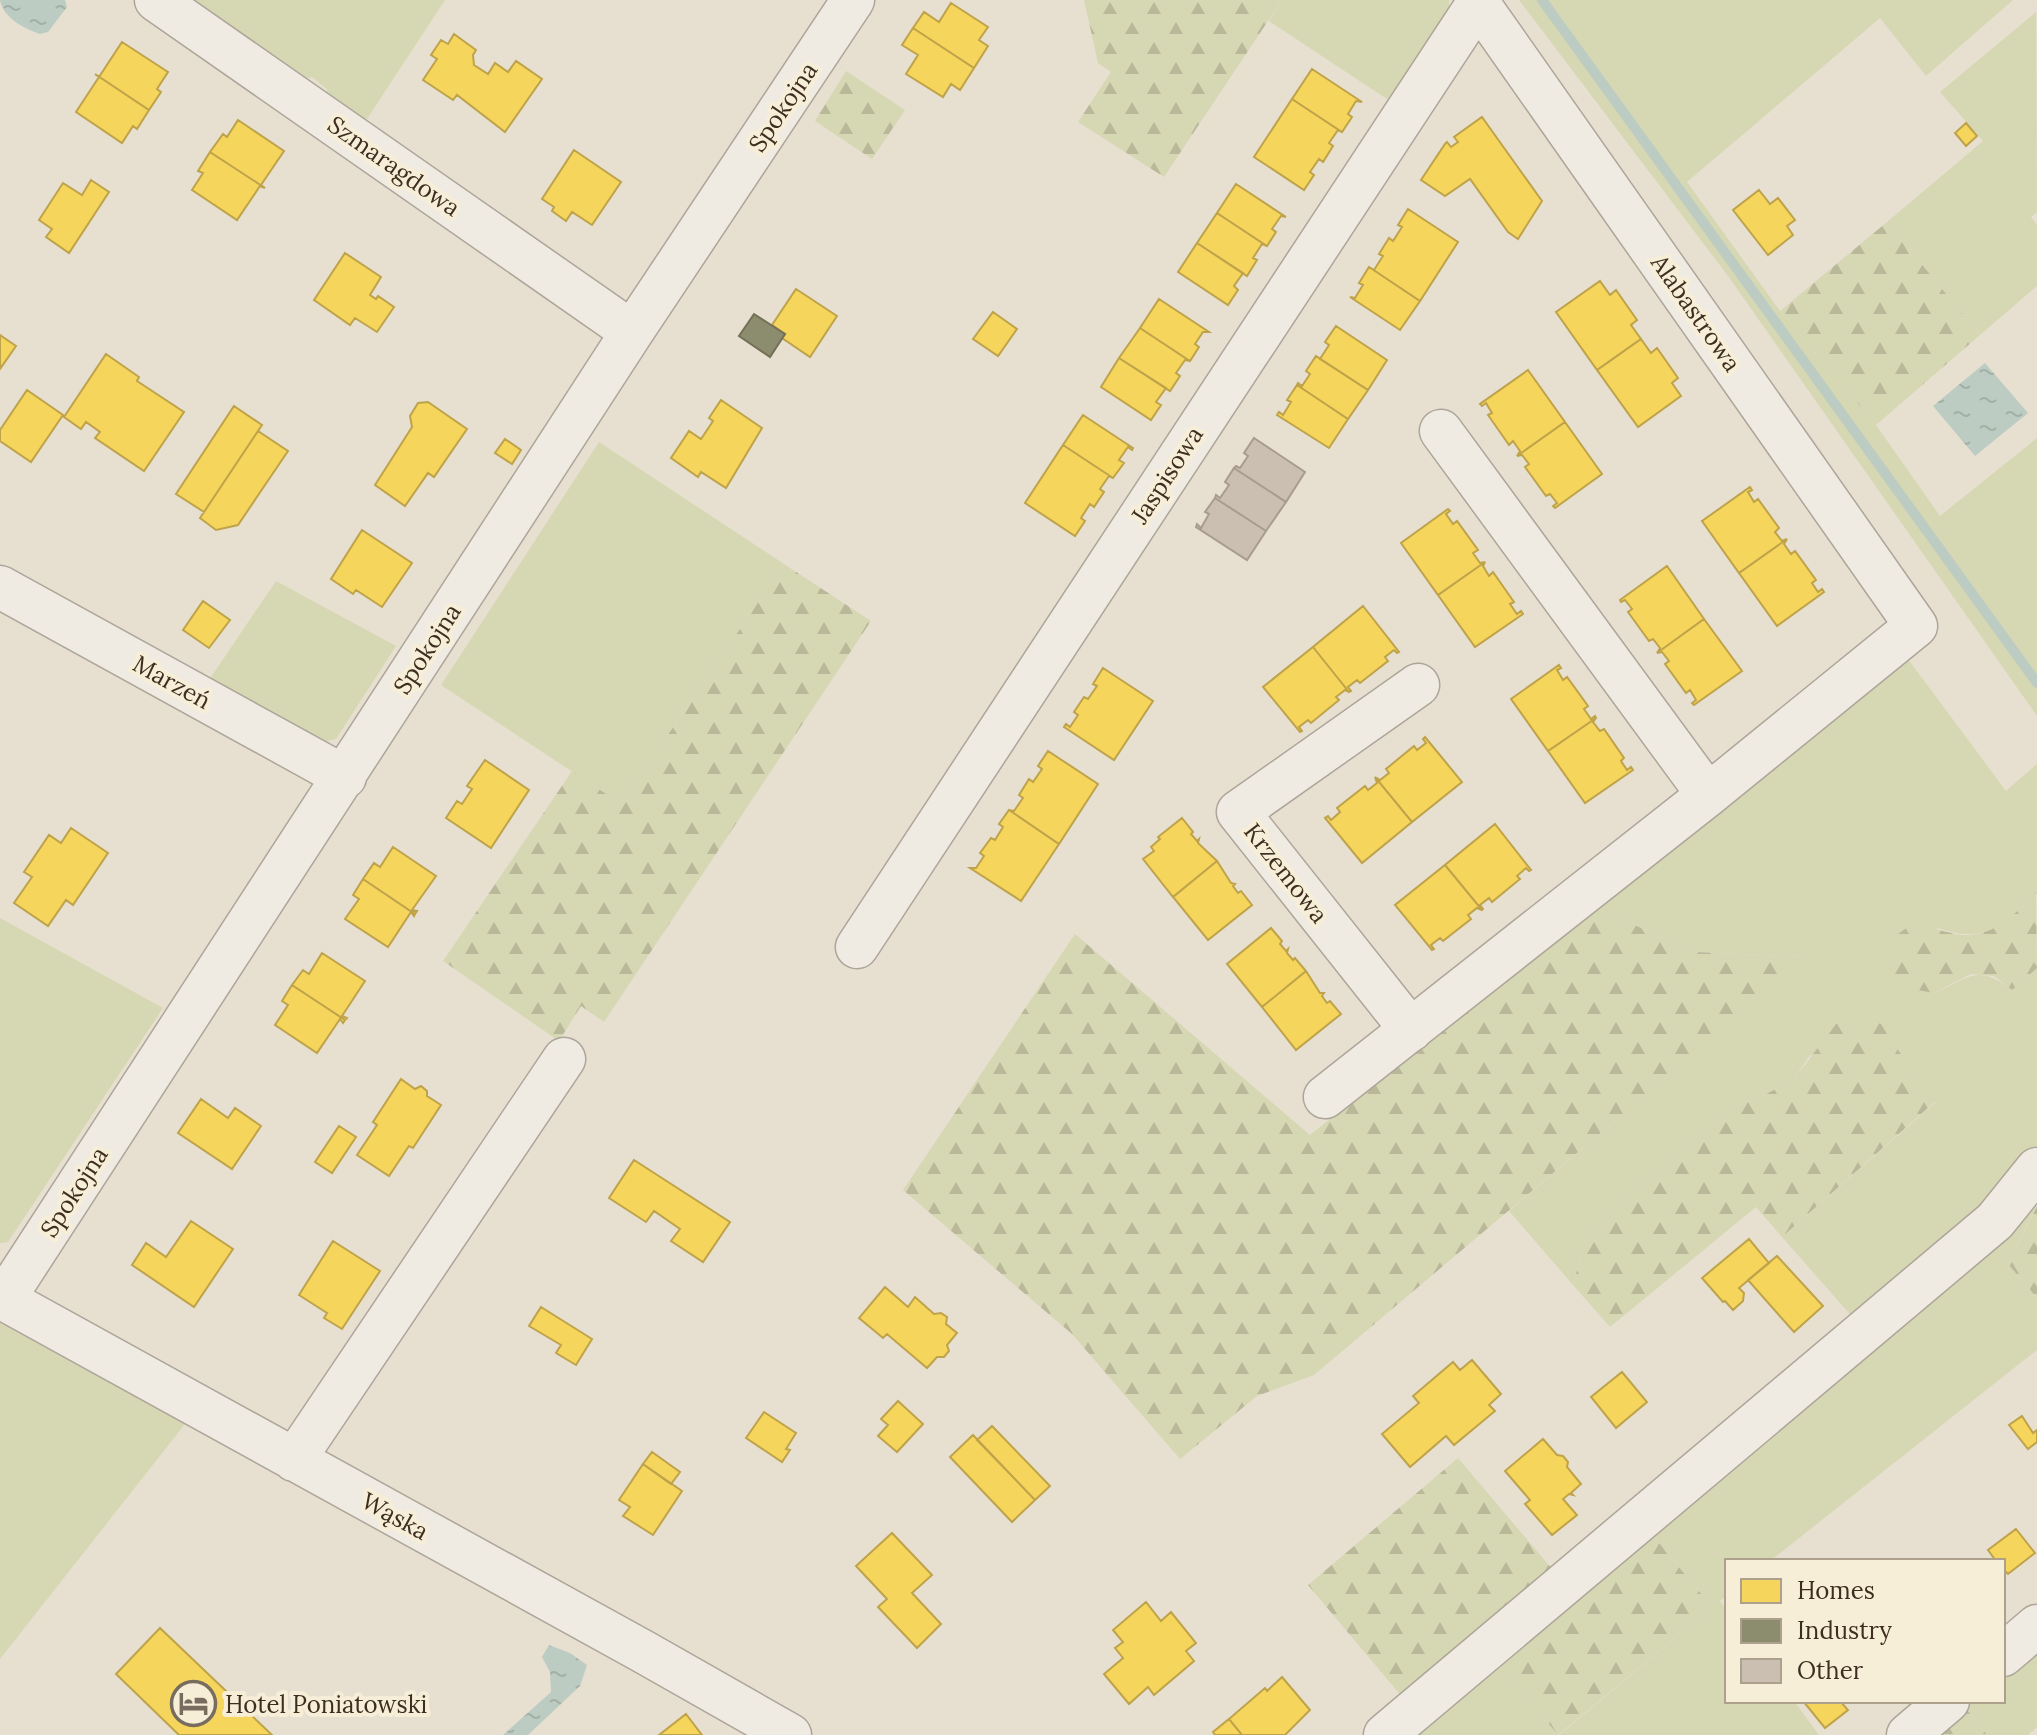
<svg xmlns="http://www.w3.org/2000/svg" width="2037" height="1735" font-family="Lora,serif">
  <defs>
    <pattern id="forest-firs" width="22" height="20" patternUnits="userSpaceOnUse" patternTransform="scale(2)"><rect width="22" height="20" fill="#d6d7b3"/><path d="M5 1l3.5 6h-7zM16 11l3.5 6h-7z" fill="#b9b99a"/></pattern>
    <pattern id="water-ripples" width="26" height="14" patternUnits="userSpaceOnUse" patternTransform="scale(2)"><rect width="26" height="14" fill="#bcccc2"/><path d="M2 4q2-2 4 0t4 0M15 11q2-2 4 0t4 0" fill="none" stroke="#a2b0a6"/></pattern>
  </defs>
  <rect width="100%" height="100%" fill="#e7e0d1"/>
  <path fill="#d6d7b3" d="M185,0h260l-82,125 -36,-25v-11l-15,-12 -11,4z
    M1275,0h174l1,23 -54,82 -127,-84 11,-18z
    M1519,0h494l-87,76 -46,-58 -193,164 93,129 96,114 64,91 97,-78v278l-309,-440z
    M2036,12l1,200 -6,5 6,8v61l-57,49 -93,-113 96,-81 -43,-49z
    M599,442l185,122 -163,240 -180,-119z
    M276,581l120,65 -60,93 -21,5 -108,-61z
    M1905,655l101,136 31,-27v130c-8,4 -15,14 -23,21 -25,22 -46,23 -77,13l-3,65c35,-14 42,-31 78,-3l25,-22v178l-35,51 -147,123 -73,-83 154,-135 -22,-28 -104,-19 -16,24 -35,19 -26,9 -117,98 -32,39 -11,41 -64,-74 299,-254 -113,-5 -101,-45z
    M0,918l163,90 -155,234 -8,1z
    M2036,1207l-28,57 29,34v52l-267,211h-43v34l-7,6 7,10v90h67l25,34h-260l153,-128 -62,-75z
    M0,1323l185,101 -185,235z
    M2037,1637v90l-9,8h-41l-27,-34h43v-36z
    M1497,1662l61,73h-145z"/>
  <path fill="url(#forest-firs)" d="M1084,0h191l5,3 -116,174 -86,-55 33,-50 -13,-9z
    M846,71l59,39 -33,49 -57,-38z
    M1887,222l93,113 -104,90 -96,-114z
    M784,564l87,57 -267,401 -23,-16 -22,35 -116,-80 129,-190 49,33z
    M2036,893l1,75 -25,22 -18,-14 -23,-2 -37,19 -22,-4 -18,-12 -6,-22 10,-21 14,-10c15,2 29,7 44,10 35,6 57,-18 80,-41z
    M1594,907l101,45 114,5 -495,418 -57,21 -77,63 -108,-125 -169,-144 172,-256 235,201z
    M1861,1016l20,8 33,50 22,27 -154,136 -26,-30 -146,120 -37,-42 11,-41 32,-39 117,-98 26,-9 35,-19 42,-55z
    M2037,1206v92l-29,-34z
    M1458,1458l95,112 -150,128 -95,-113z
    M1650,1532l62,75 -154,128 -61,-73z
    M1960,1701l27,34h-67z"/>
  <path fill="url(#water-ripples)" d="M0,0h65l2,7 -19,25 -8,2c-15,-5 -37,-16 -40,-34z
    M1985,363l43,50 -53,43 -42,-50z
    M549,1645l21,8 17,12 -7,21 -52,49h-25l48,-43 -1,-20 -8,-15z"/>
  <path fill="#f6d55c" stroke="#bea34a" stroke-width="2" d="M951,3l37,24 -9,13 9,6 -14,22 -61,-40 11,-16 15,10z
    M913,28l61,40 -14,22 -9,-6 -8,13 -37,-23 12,-19 -16,-10z
    M454,34l22,16 -3,5 1,10 14,9 7,-11 13,9 8,-11 26,18 -37,53 -48,-37 -4,5 -30,-20 14,-21 -6,-4 10,-15 7,4z
    M122,42l46,30 -11,17 4,3 -12,18 -54,-36 4,3z
    M1312,69l50,33 -6,-1 -8,13 4,3 -10,15 -50,-33z
    M95,74l54,36 -12,19 -4,-3 -11,17 -46,-31 23,-35z
    M1292,99l50,33 -4,-2 -9,13 4,3 -10,16 -4,-3 -9,13 4,3 -10,15 -50,-33z
    M1482,117l60,84 -24,38 -10,-7 -38,-53 -25,17 -24,-16 24,-36 2,-2 4,5 7,-5 -4,-5z
    M238,120l46,31 -23,34 4,3 -55,-36 13,-18 4,3z
    M1966,123l11,13 -11,10 -11,-13z
    M574,150l47,32 -29,43 -20,-13 -6,9 -14,-10 2,-4 -12,-8z
    M210,152l55,36 -5,-2 -23,34 -45,-30 11,-17 -5,-2z
    M91,180l18,12 -40,61 -23,-16 6,-8 -13,-9 24,-37 19,12z
    M1236,184l50,33 -5,-1 -9,13 4,3 -9,14 -50,-33z
    M1759,190l11,14 8,-6 17,22 -8,6 6,9 -25,20 -35,-45z
    M1408,209l50,33 -38,59 -51,-34 5,3 9,-14 -4,-2 10,-16 4,3 9,-14 -4,-2z
    M1217,213l50,33 -5,-2 -9,14 4,2 -10,16 -50,-33z
    M1197,243l46,30 -9,13 4,4 -10,15 -50,-33z
    M345,253l36,24 -11,18 6,4 2,-3 16,11 -17,25 -22,-14 -5,7 -36,-25z
    M1369,267l51,34 -20,29 -50,-33 5,1 8,-13 -4,-2z
    M1600,281l10,14 6,-5 21,30 -6,5 10,14 -44,31 -41,-58z
    M796,289l41,27 -27,41 -28,-19 3,-4 -13,-9z
    M1159,299l50,33h-6l-8,12 4,3 -9,14 -50,-33z
    M993,312l24,17 -19,27 -25,-17z
    M1336,326l51,34 -19,30 -48,-31 9,-14 -4,-3z
    M1140,328l50,33 -5,-1 -9,13 4,3 -10,15 -51,-33z
    M0,335l16,11 -16,23z
    M1641,339l10,14 6,-5 21,30 -6,5 9,13 -43,31 -41,-57z
    M106,354l33,23 -2,4 47,31 -40,59 -49,-33 5,-6 -14,-10 -5,7 -17,-12z
    M1316,356l52,34 -20,29 -51,-34 1,-2 4,3 8,-12 -4,-3z
    M1119,358l47,30 -10,14 5,3 -10,15 -50,-33z
    M1528,370l37,52 -48,34 3,-5 -7,-10 -4,4 -21,-30 4,-2 -6,-10 -4,3 -2,-2z
    M1297,385l51,34 -19,29 -52,-33 2,-3 4,3 8,-13 -4,-2z
    M27,390l36,25 -32,47 -31,-21v-11z
    M721,400l41,28 -36,60 -25,-16 -3,5 -27,-19 18,-27 12,8 12,-18 -4,-3z
    M428,402l39,27 -33,48 -6,-4 -23,33 -30,-21 37,-58 -2,-11 8,-13z
    M234,406l28,19 -58,87 -28,-18z
    M1083,415l50,33 -1,2 -4,-3 -9,13 5,3 -11,15 -50,-33z
    M1565,422l37,52 -47,34 -2,-2 4,-3 -7,-9 -4,2 -21,-29 4,-3 -7,-9 -5,1z
    M258,431l30,20 -50,74 -22,5 -16,-12z
    M505,439l16,11 -9,14 -17,-11z
    M1063,445l50,33 -4,-2 -9,13 4,3 -10,15 -4,-3 -9,14 4,3 -10,15 -50,-33z
    M1750,487l2,3 -4,2 6,10 4,-3 21,29 -4,4 7,9 5,-2 -48,34 -37,-52z
    M1448,509l2,2 -4,3 7,10 4,-3 21,29 -5,3 7,10 5,-1 -47,33 -37,-52z
    M362,530l50,33 -30,44 -26,-17 -3,4 -22,-15z
    M1787,539l-3,5 7,10 4,-3 21,29 -4,3 6,9 4,-3 2,3 -47,34 -38,-53z
    M1485,562l-2,4 6,10 4,-4 21,30 -4,2 7,10 4,-3 2,3 -48,33 -37,-52z
    M1667,566l37,53 -47,34 3,-5 -7,-9 -4,2 -21,-29 4,-3 -7,-9 -4,2 -1,-2z
    M203,601l27,19 -21,28 -26,-18z
    M1363,606l36,46 -2,1 -3,-3 -9,7 3,4 -28,22 -3,-3 -9,7 3,4 -2,1 -36,-45z
    M1704,619l38,52 -48,34 -2,-2 4,-3 -6,-10 -4,3 -21,-29 4,-3 -7,-9 -5,1z
    M1313,647l36,45 -4,-2 -9,7 3,3 -28,23 -3,-3 -9,7 3,4 -2,1 -37,-45z
    M1559,665l2,3 -4,2 6,10 4,-3 21,29 -4,3 7,10 4,-3 1,2 -48,33 -37,-52z
    M1103,668l50,33 -39,59 -50,-33 2,-3 4,3 8,-12 -4,-3 10,-15 4,2 9,-13 -4,-2z
    M1596,718l-3,4 7,9 4,-2 20,29 -3,3 6,9 4,-3 2,3 -48,33 -37,-52z
    M1425,737l37,45 -50,40 -37,-45 5,3 9,-7 -3,-4 28,-23 3,4 9,-7 -3,-4z
    M1048,751l50,33 -39,60 -50,-34 5,1 9,-13 -4,-3 10,-16 4,3 9,-13 -4,-3z
    M485,760l44,30 -38,58 -45,-30 11,-17 5,3 10,-15 -5,-3z
    M1375,777l37,45 -50,41 -37,-45 3,-2 3,4 9,-8 -3,-4 28,-22 3,4 9,-7z
    M1009,810l50,34 -38,57 -51,-33h6l8,-12 -4,-3 11,-15 4,2 8,-13 -4,-3z
    M1182,818l11,14 -2,2 6,7 2,-2 -1,4 19,18 -44,36 -30,-38 11,-8 -3,-4 9,-8 -2,-2z
    M1495,824l36,46 -2,1 -3,-3 -9,8 3,3 -28,23 -3,-4 -9,7 3,4 -1,1 -37,-45z
    M71,828l37,25 -35,52 -7,-5 -18,26 -34,-23 18,-26 -8,-5 25,-37 12,8z
    M393,847l43,29 -24,34 5,1 -2,3 -52,-35 11,-16 6,4z
    M1217,861l14,22 4,1 -2,2 5,7 3,-2 11,14 -44,35 -35,-43z
    M1445,865l37,45 -5,-2 -9,7 3,4 -28,22 -3,-3 -9,7 3,4 -2,1 -37,-45z
    M363,879l52,35 -1,2 -3,-4 -23,35 -43,-28 14,-20 -6,-4z
    M1271,928l11,13 -2,3 6,7 2,-2 -1,4 6,7 2,-2 11,13 -44,36 -35,-43z
    M322,953l43,28 -23,35 5,2 -2,2 -53,-35 11,-15 6,4z
    M1306,971l14,22h4l-2,3 5,7 3,-2 11,13 -45,36 -34,-43z
    M292,985l53,35 -2,3 -3,-4 -23,34 -42,-28 13,-20 -6,-4z
    M401,1079l14,10 6,-3 6,5v5l14,9 -28,43 -4,-2 -20,30 -32,-21 20,-30 -4,-3z
    M201,1099l27,19 7,-10 26,18 -29,43 -54,-36z
    M339,1126l17,11 -24,36 -17,-11z
    M634,1160l96,62 -27,40 -32,-21 9,-12 -26,-18 -8,11 -37,-24z
    M191,1221l42,28 -39,58 -62,-42 14,-22 20,14z
    M1749,1239l20,24 -30,25 5,5 -1,8 -10,9 -8,-9 -2,1 -21,-24z
    M333,1241l47,30 -38,58 -18,-11 3,-5 -28,-18z
    M1777,1256l46,50 -29,26 -46,-52z
    M885,1287l23,20 7,-10 19,17 7,-1 6,4 -1,7 11,9 -10,12 2,6 -5,6h-7l-10,11 -40,-34 -4,4 -24,-20z
    M541,1307l51,32 -16,26 -20,-12 5,-8 -32,-19z
    M1472,1360l29,34 -12,11 6,6 -41,34 -8,-9 -36,31 -28,-33 37,-31 -6,-7 40,-34 7,8z
    M1622,1372l25,30 -31,26 -25,-31z
    M898,1401l25,23 -26,28 -19,-16 10,-11 -7,-6z
    M764,1412l32,21 -10,16 4,1 -8,12 -36,-24z
    M2022,1416l11,17 4,-3v12l-9,7 -19,-24z
    M992,1426l58,60 -15,14 -58,-60z
    M973,1435l62,65 -23,22 -62,-65z
    M1543,1439l14,16 6,1 5,6 -1,5 14,17 -10,9 2,2 -4,-1 -6,5 14,16 -25,20 -27,-31 5,-4 -25,-29z
    M652,1452l28,20 -9,12 -28,-20z
    M643,1464l39,27 -29,44 -30,-19 7,-9 -11,-7z
    M2016,1529l19,24 -27,21 -5,-5v-8h-7l-8,-11z
    M892,1533l40,42 -20,18 29,31 -24,24 -39,-41 9,-8 -31,-33z
    M1146,1602l15,19 10,-9 25,31 -10,8 8,10 -40,34 -6,-8 -19,17 -25,-30 19,-16 -8,-10 8,-6 -10,-12z
    M160,1628l112,107h-93l-63,-61z
    M1282,1677l28,33 -25,25h-43l-13,-16 36,-31 2,3z
    M1803,1701h37l8,9 -23,18z
    M686,1714l16,21h-43z
    M1229,1719l13,16h-27l-2,-3z"/>
  <path fill="#8c8c6e" stroke="#747057" stroke-width="2" d="M754,314l31,20 -15,23 -31,-21z"/>
  <g fill="none" stroke-linecap="round" stroke-linejoin="round">
    <path stroke="#bcccc2" stroke-width="10" d="M1542,0l495,683"/>
  </g>
  <path fill="#cbbfb2" stroke="#a89c90" stroke-width="2" d="M1254,438l51,34 -19,30 -52,-34 2,-2 4,2 8,-12 -4,-3z
    M1234,468l52,34 -20,29 -51,-33 1,-3 4,3 9,-13 -4,-3z
    M1215,498l51,33 -19,29 -51,-33 1,-3 4,4 8,-14 -4,-2z"/>
  <g fill="none" stroke-linecap="round" stroke-linejoin="round">
    <defs>
      <path id="minor" d="M156,0l476,332
        M1441,431l267,364
        M0,587l345,190
        M857,947l621,-944
        M1411,1030l-173,-218 180,-127
        M1325,1097l383,-302 208,-169 -440,-626
        M0,1297l644,355 146,83
        M4,1299l628,-967 221,-332
        M294,1460l270,-401
        M2003,1655l34,-29
        M1385,1735l610,-514 42,-52
        M1908,1735l40,-34"/>
    </defs>
    <use href="#minor" stroke="#ada599" stroke-width="45"/>
    <use href="#minor" stroke="#efebe3" stroke-width="42"/>
  </g>
  <defs>
    <symbol id="hotel-ring" viewBox="-11 -11 22 22"><circle r="9.5" fill="#f7eed8" stroke="#786c5e" stroke-width="1.5"/><path d="M-6-4.5h1.5V1H6V5H4.5V3h-9V5H-6ZM-4 0a1.8 1.8 0 1 1 3.6 0ZM.5 0V-2.5h3Q6-2.5 6 0Z" fill="#786c5e"/></symbol>
  </defs>
  <g fill-rule="evenodd">
    <use href="#hotel-ring" x="168" y="1678" width="51" height="51"/>
  </g>
  <g text-anchor="middle" dominant-baseline="central" stroke-width="8" stroke-linejoin="round" paint-order="stroke">
    <g font-size="24" fill="#3d2e20" stroke="#f7eed8">
      <text transform="translate(783 107) rotate(-56)">Spokojna</text>
      <text transform="translate(394 166) rotate(35)">Szmaragdowa</text>
      <text transform="translate(1696 313) rotate(55)">Alabastrowa</text>
      <text transform="translate(1167 475) rotate(-57)">Jaspisowa</text>
      <text transform="translate(427 649) rotate(-57)">Spokojna</text>
      <text transform="translate(172 682) rotate(29)">Marzeń</text>
      <text transform="translate(1286 873) rotate(52)">Krzemowa</text>
      <text transform="translate(74 1192) rotate(-57)">Spokojna</text>
      <text transform="translate(395 1516) rotate(29)">Wąska</text>
    </g>
    <g font-size="24" fill="#3d2e20" stroke="#f7eed8" text-anchor="start">
      <text x="225" y="1704">Hotel Poniatowski</text>
    </g>
  </g>
  <rect x="1725" y="1559" width="280" height="144" fill="#f7eed8" stroke="#ada18e" stroke-width="2"/>
  <rect x="1741" y="1579" width="40" height="24" fill="#f6d55c" stroke="#ada18e" stroke-width="2"/>
  <text x="1797" y="1599" font-size="24" fill="#3d2e20">Homes</text>
  <rect x="1741" y="1619" width="40" height="24" fill="#8c8c6e" stroke="#ada18e" stroke-width="2"/>
  <text x="1797" y="1639" font-size="24" fill="#3d2e20">Industry</text>
  <rect x="1741" y="1659" width="40" height="24" fill="#cbbfb2" stroke="#ada18e" stroke-width="2"/>
  <text x="1797" y="1679" font-size="24" fill="#3d2e20">Other</text>
</svg>
